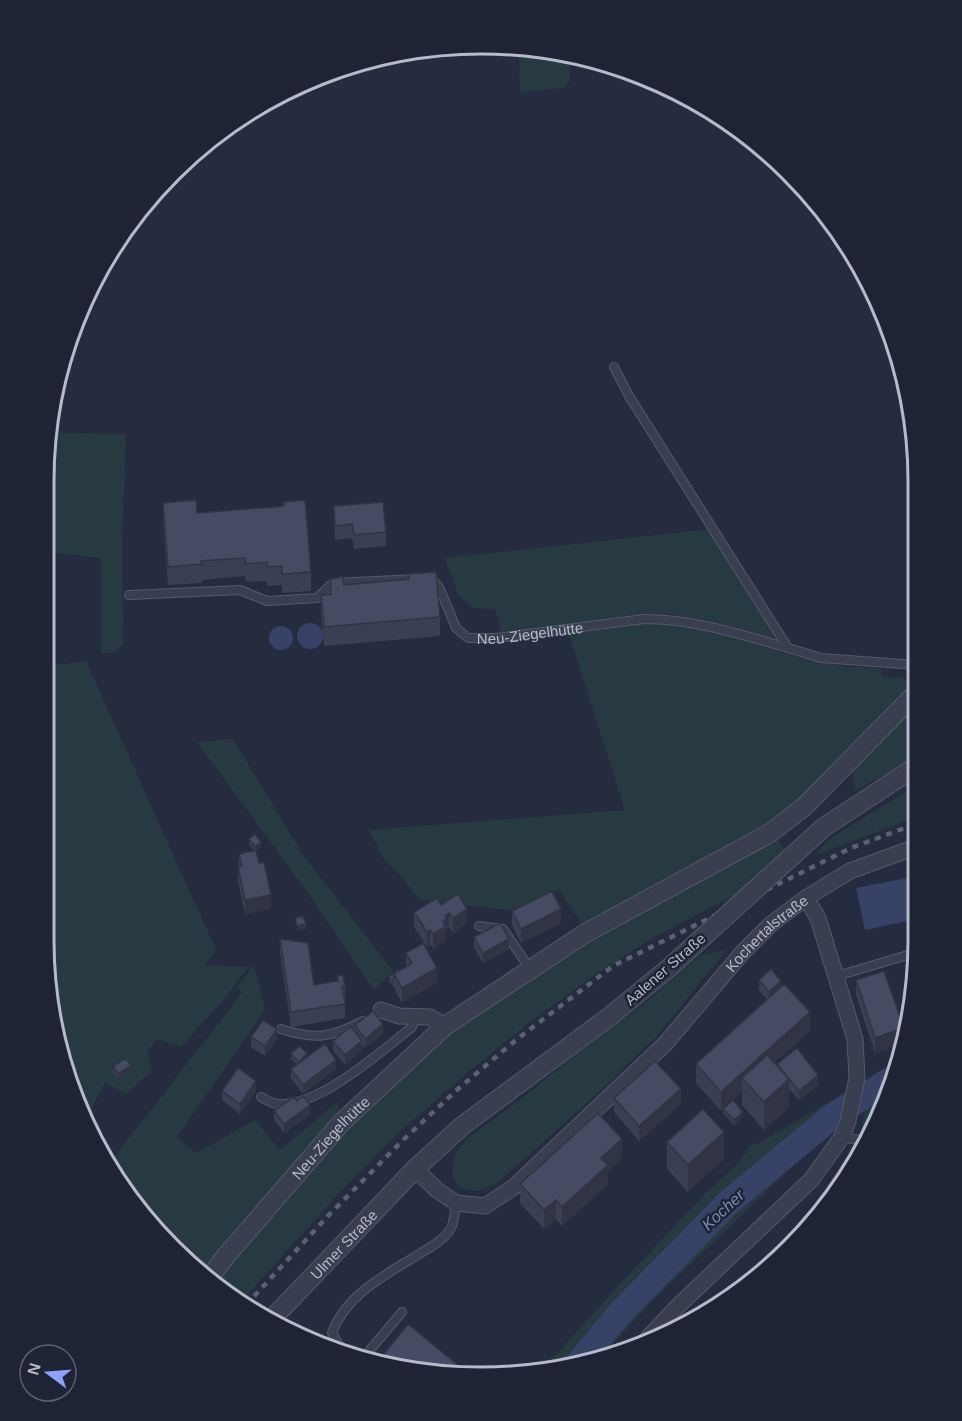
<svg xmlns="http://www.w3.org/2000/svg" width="962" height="1421" font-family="Arial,sans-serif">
  <rect width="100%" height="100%" fill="#252c40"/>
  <path fill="#273a41" d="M519,47l50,6 1,27 -6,8 -44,4z
    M53,433l73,1 -4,121 2,87 -8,10 -15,1v-95l-51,-6z
    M711,529l65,106 -5,3 -52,-15 -50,-9 -41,2 -127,17 -2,-14 -4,-10 -22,-1 -15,-14 -13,-36z
    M648,622l30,2 42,9 84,26 37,7 41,2 -1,8 16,3v-3l14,7 -111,115 -35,26 -181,104 -25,-38 -42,21 -97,-11 -18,-23 -18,-18 -15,-29 256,-20 -56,-176z
    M86,661l130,289 -11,15 43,2 -23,31 -44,49 -24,-8 -10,13 5,19 -26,23 -21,-12 -19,37 -19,-39 -23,-140 4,-274z
    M915,706l-1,52 -59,33 -3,-20z
    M233,739l70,116 90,116 -19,19 -69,-101 -108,-147z
    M914,787l-1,31 -97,37 12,-15z
    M774,836l12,15 -41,39 -91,47 -56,36 -68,49 -58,47 -74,64 -57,58 -100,111 -27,-15 -97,-104 -9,-18 134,-172 -5,-6 17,-23 11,46 -88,127 19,16 59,-33 25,30 57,-48 5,20 4,3 103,-96 138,-90z
    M727,949l-71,88 -57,55 -77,69 -29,25 -15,5 -18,-3 -7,-11 -1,-10 4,-15 12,-14 61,-45 38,-32 86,-64 46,-41z
    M896,1066l-18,54 -17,9 10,-47z
    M836,1098l-1,10 -16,33 -167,160 -50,55 -35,13 -25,2c51,-59 105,-116 159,-173 15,-17 40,-31 49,-53l9,-2z"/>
  <path fill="#374266" d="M297 636a13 13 0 1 1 26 0a13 13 0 1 1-26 0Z
    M269 638a12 12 0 1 1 24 0a12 12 0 1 1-24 0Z
    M912,877v43l-47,10 -9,-42z"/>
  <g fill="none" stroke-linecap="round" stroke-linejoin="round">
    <path stroke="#374266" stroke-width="26" d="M577,1365l42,-51 110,-112 105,-87 58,-36"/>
    <defs>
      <g id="service">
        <path d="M614,367l15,29 159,252 33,10 95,7"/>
        <path id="s1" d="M429,581h5l6,8 16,39 12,10h28l148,-19c50,0 96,15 144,29"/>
        <path d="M129,595l111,-5 27,11 50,-3 16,-15 84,-4"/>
        <path d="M479,926l24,3 27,40"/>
        <path d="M837,976l74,-22"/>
        <path d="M281,1029c34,11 50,9 82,-8"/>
        <path d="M261,1097c4,2 8,5 12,6 40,10 108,-52 138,-75l6,-11"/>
        <path d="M842,1137l16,3 15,-6"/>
        <path d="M347,1352l-8,-7 -7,-12c14,-39 55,-59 89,-80 11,-7 25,-14 31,-27 2,-7 3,-16 4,-23"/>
        <path d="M365,1356l37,-44"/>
      </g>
      <g id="minor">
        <path d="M381,1010l18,6 31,1 15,9"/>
        <path id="s2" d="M415,1169l22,21 19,13 29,3 29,-19 151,-143 78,-92 28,-28 35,-26 44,-27 63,-23"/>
        <path d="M648,1338l29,-31 134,-127 31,-43 6,-16 9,-43 -2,-39 -37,-121 -12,-20"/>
      </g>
      <g id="tertiary">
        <path d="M824,827l90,-59"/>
        <path id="s3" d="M208,1280l17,-23 117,-135 103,-96 139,-92 186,-101 34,-26 111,-113"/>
        <path id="s4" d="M271,1320l144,-151 47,-43 147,-109 60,-49"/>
      </g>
    </defs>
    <use href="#service" stroke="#545a6b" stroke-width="10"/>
    <use href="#minor" stroke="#545a6b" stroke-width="17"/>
    <use href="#tertiary" stroke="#545a6b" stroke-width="20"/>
    <use href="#service" stroke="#393f50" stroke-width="8"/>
    <use href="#minor" stroke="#393f50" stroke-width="15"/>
    <use href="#tertiary" stroke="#393f50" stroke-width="18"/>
    <path stroke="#5b6277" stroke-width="4.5" stroke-dasharray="6 6" stroke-linecap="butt" d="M246,1305l81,-88 75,-76 56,-52 58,-49 97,-74 238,-118 62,-23"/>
    <defs>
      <path id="tertiary-bridge" d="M669,968l155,-141"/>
    </defs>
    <use href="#tertiary-bridge" stroke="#545a6b" stroke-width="20" stroke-linecap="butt"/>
    <use href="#tertiary-bridge" stroke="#393f50" stroke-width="18"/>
  </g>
  <path fill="#3a4054" d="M163,503l34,10 114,59v19l-29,2v-8l-15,1v-5l-21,1 -1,-6 -43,4v3l-34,2 -5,-64z
    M334,506l52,26v14l-32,3 -2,-11 -17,2z
    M330,579l14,6 64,-6 32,38v19l-116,10 -3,-32v-19l9,-1z
    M249,839l12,8 -5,4 15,58 -26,5 -7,-33 1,-27 15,-4 -5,-6z
    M441,905l26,18 -14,10 -4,-6 -2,1v5l-2,1v7l-12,8 -3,-5 -3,3 -13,-20v-15z
    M512,911l49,12 -40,20 -9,-18z
    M474,937l35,12 -26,14 -9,-16z
    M280,939l34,46 23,-4v-5l8,10v32l-54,9 -11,-74z
    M406,953l31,29 -35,21 -8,-15v-2l-5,-4v-5l17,-11z
    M759,980l22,6 29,45 -36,32 3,3v-2l41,21 -19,15 -10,-11v18l-25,23 -22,-25v-13l-9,8 10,17 -9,8 -11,-12v-4l-2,2 -25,-28v-19l71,-65 -8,-9z
    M856,980l48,63 -29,10 -19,-58z
    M355,1025l28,9 -18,14 -3,-3v5l-17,15 -12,-14v-10l22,-10z
    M251,1037l26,2 -12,17 -14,-9z
    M291,1054l16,3 29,12 -33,25 -12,-16v-9l6,-4 -6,-6z
    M113,1066l18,4 -13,9 -5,-8z
    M222,1091h34l-16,23 -18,-14z
    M614,1098l67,6 -42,37 -25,-29z
    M274,1111l36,4 -26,18 -10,-13z
    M667,1142l57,17 -36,33 -21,-23z
    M622,1158l-14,13v13l-46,42 -6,-7 -12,10 -24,-26v-19z"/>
  <path fill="#303445" d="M261,842v5l-6,5v-5z
    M271,895v14l-26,5v-14z
    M467,909v14l-14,10v-15z
    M561,909v14l-40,20v-14z
    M449,913v14l-2,1v5l-2,1v7l-12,8v-15l10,-13 2,-5z
    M306,924v5l-9,2v-5z
    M430,930v14l-3,3v-15z
    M509,939v10l-26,14v-10z
    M437,968v14l-35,21v-15z
    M781,981v10l-12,10v-9z
    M810,1012v19l-61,55 -7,-8v14l-21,19v-19z
    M383,1024v10l-18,14v-9z
    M904,1028v15l-29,10v-15z
    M277,1029v10l-12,17v-10z
    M362,1041v9l-17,15v-10z
    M307,1053v5l-8,9v-5z
    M336,1060v9l-33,25v-9z
    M131,1066v4l-13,9v-5z
    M818,1075v10l-19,15v-9z
    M789,1079v28l-25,23v-28z
    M256,1081v10l-16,23v-10z
    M681,1089v15l-42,37v-15z
    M310,1105v10l-26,18v-9z
    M743,1112v5l-9,8v-5z
    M724,1132v27l-36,33v-27z
    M622,1139v19l-14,13v13l-46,42v-19l39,-49z
    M556,1200v19l-12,10v-19z"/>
  <path fill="#444b62" stroke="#303445" stroke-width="1.5" d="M196,500l1,13 87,-7v-4l21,-2 6,72 -29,2v-8l-15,1v-5l-21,2 -1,-6 -44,3 1,3 -34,3 -5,-64z
    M383,502l3,30 -32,3 -2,-11 -17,2 -1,-20z
    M436,572l4,45 -116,10 -3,-32 10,-1 -1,-15 13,-2 1,8 65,-6 -1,-5z
    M255,834l6,8 -6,5 -6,-8z
    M256,850l3,13 5,-1 7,33 -26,5 -7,-33 4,-1 -3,-12z
    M552,891l9,18 -40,20 -9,-18z
    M458,894l9,15 -14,9 -4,-5 -4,3 2,3 -4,2 2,6 -12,7 -3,-4 -3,2 -13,-20 23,-14 4,7z
    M303,916l3,8 -9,2 -2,-8z
    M500,923l9,16 -26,14 -9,-16z
    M280,939l28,4 6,42 24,-4 -1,-5 6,-1 2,11h-3l3,18 -54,8z
    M423,943l14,25 -35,20 -8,-14 18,-11 -6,-10z
    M398,969l2,1 -6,4 -1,8 -4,-5z
    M771,969l10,12 -12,11 -10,-12z
    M884,971l20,57 -29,10 -19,-58z
    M784,984l26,28 -89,80 -25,-28z
    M373,1011l10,13 -18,15 -10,-14z
    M263,1020l14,9 -12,17 -14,-9z
    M351,1026l11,15 -17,14 -12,-14z
    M325,1044l11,16 -33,25 -12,-16z
    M299,1046l8,7 -8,9 -8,-8z
    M797,1048l21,27 -19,16 -22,-27z
    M767,1055l22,24 -25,23 -22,-24z
    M126,1058l5,8 -13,8 -5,-8z
    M655,1061l26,28 -42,37 -25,-28z
    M238,1068l18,13 -16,23 -18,-13z
    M303,1096l7,9 -26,19 -10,-13 20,-14 3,4z
    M733,1100l10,12 -9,8 -11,-11z
    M703,1109l21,23 -36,33 -21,-23z
    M598,1113l24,26 -21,19 7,7 -46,42 -6,-7 -12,10 -24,-26z
    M839,1169l6,4 -32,44 -3,-2z
    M408,1324l62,51 -18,2 -73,-17z"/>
  <g text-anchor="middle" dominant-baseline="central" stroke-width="5" stroke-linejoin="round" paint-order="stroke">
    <g font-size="15" fill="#b6bacb" stroke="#1e2435">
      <text stroke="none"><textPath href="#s1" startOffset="135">Neu-Ziegelhütte</textPath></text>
      <text stroke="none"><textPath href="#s2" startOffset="476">Kochertalstraße</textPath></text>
      <text transform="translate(665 969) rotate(-41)">Aalener Straße</text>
      <text stroke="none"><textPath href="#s3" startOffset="188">Neu-Ziegelhütte</textPath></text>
      <text stroke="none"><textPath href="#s4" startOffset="105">Ulmer Straße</textPath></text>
    </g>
    <g font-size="16" font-style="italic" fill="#7d8bb2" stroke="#1e2435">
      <text transform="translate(723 1210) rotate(-43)">Kocher</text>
    </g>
  </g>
  <path d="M0 0H962V1421H0ZM481 54H481A427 427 0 0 1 908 481V940A427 427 0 0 1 481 1367H481A427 427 0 0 1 54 940V481A427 427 0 0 1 481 54Z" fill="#1e2435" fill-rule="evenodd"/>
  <path fill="none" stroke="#b6bacb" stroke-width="3" d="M481 54H481A427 427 0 0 1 908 481V940A427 427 0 0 1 481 1367H481A427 427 0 0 1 54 940V481A427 427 0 0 1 481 54Z"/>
  <g transform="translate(48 1373) rotate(286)"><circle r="28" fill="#1e2435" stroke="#5b6071" stroke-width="1.5"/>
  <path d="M0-4.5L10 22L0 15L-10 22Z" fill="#8da3f9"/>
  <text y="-9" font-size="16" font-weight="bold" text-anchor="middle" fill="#b6bacb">N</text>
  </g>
</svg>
